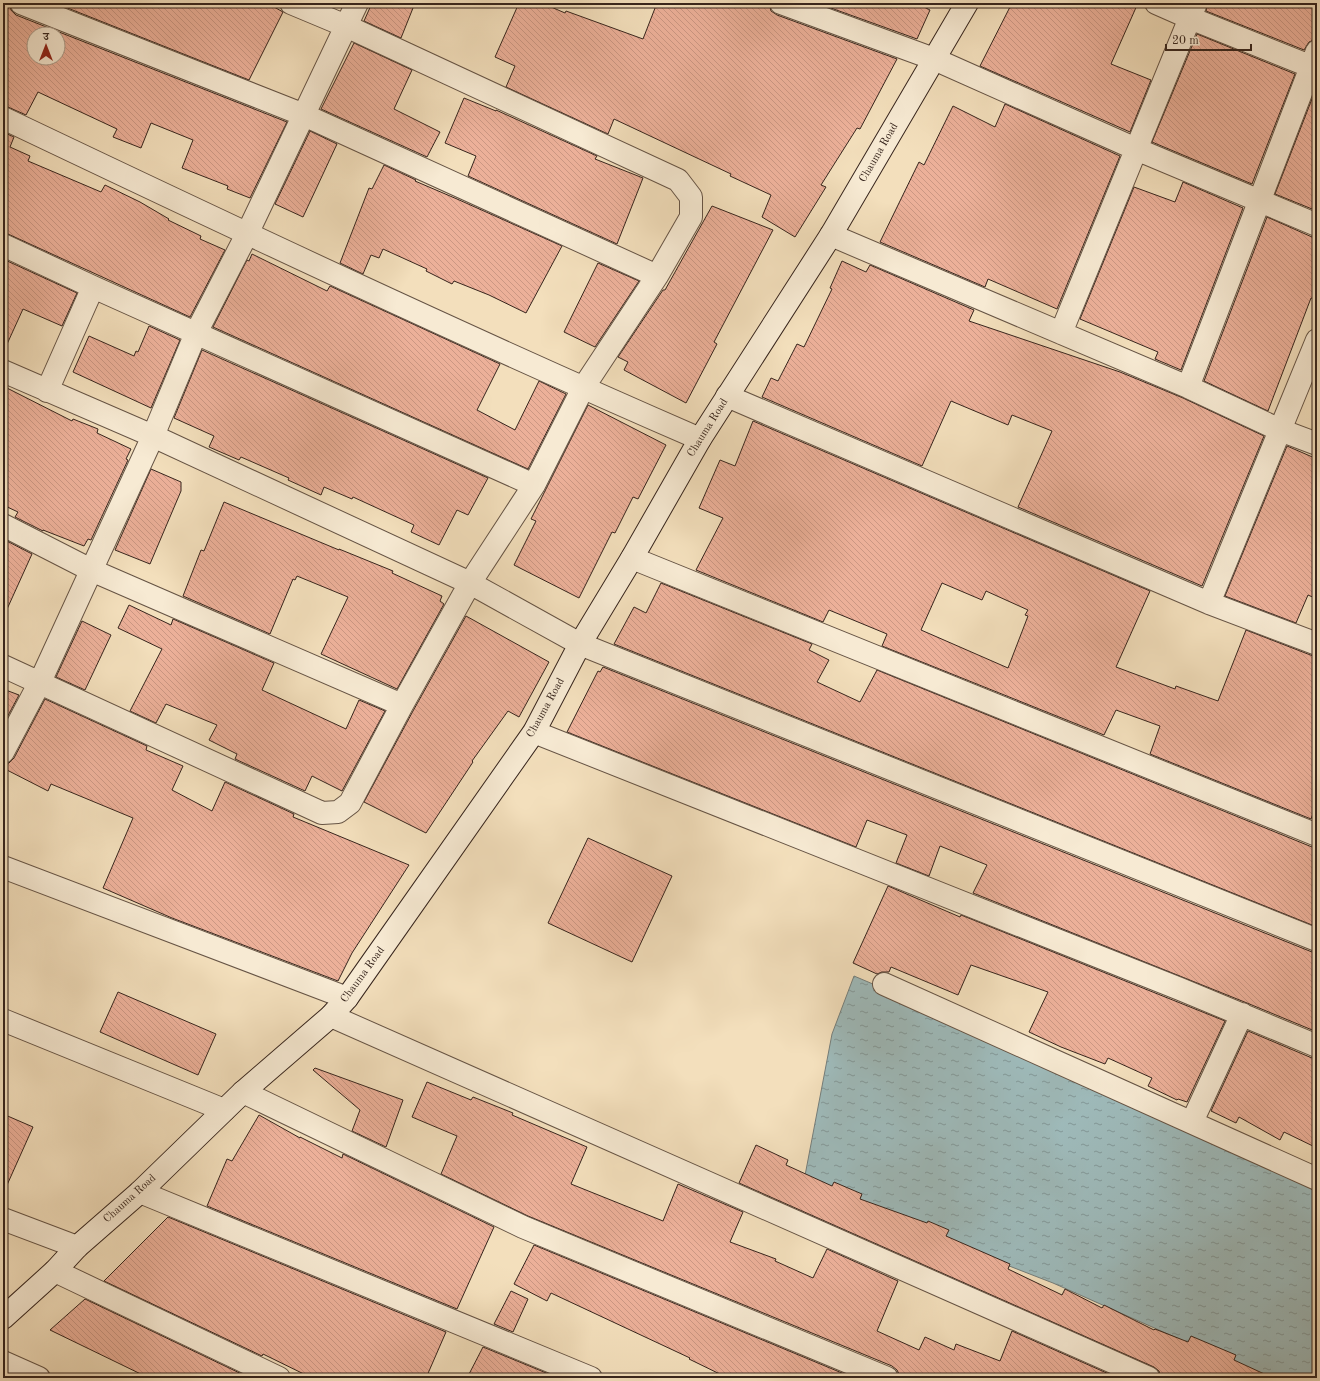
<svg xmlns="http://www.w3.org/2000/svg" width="1320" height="1381" font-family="'Old Standard TT','Noto Serif Devanagari',serif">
  <defs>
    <pattern id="water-ripples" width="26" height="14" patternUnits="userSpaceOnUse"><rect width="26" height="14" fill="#9ebaba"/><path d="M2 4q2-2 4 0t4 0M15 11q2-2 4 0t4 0" fill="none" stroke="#829797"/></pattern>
    <pattern id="building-back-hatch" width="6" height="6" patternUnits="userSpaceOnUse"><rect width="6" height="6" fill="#ecb099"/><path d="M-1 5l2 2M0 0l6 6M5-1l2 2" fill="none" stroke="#cb9783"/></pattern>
  </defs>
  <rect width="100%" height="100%" fill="#f3dfbc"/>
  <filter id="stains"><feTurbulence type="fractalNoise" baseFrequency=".005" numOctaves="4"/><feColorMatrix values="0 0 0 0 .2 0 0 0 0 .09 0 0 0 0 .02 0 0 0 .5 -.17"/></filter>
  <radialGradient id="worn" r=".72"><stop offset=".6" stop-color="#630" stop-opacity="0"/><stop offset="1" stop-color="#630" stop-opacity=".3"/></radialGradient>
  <path fill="url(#water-ripples)" stroke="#757e7b" d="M854,976l463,196v206h-50l-214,-95 -250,-97 29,-152z"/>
  <path fill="url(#building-back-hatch)" stroke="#37251d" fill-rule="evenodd" d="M3,3h6l2,7 5,5 271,107 -37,76 -23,-9 1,-3 -46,-18 11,-28 -42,-17 -10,25 -28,-11 4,-8 -79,-37 -12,23 -18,-8 -5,-1zM34,34h24v24h-24z
    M55,3h212l16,9 -34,68z
    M372,3h43l-14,35 -37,-17z
    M519,3h23l23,10 1,-2 77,28 14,-36h112l2,8 6,4 120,44 -37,70 -3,-1 -36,57 5,2 -31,50 -33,-20 9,-22 -41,-19 1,-2 -117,-55 -6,15 -102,-47 9,-21 -20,-9z
    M817,3h99l14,7 -13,29z
    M1012,3h126l-27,61 40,16 -21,52 -150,-66z
    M1208,3h109v36l-8,3 -5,8 -98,-39z
    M1197,34l98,40 -43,110 -100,-42z
    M354,43l58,27 -18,39 46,23 -13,25 -106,-48z
    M1317,86v125l-42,-17z
    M464,98l32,13v-1l101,46 -2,3 48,19 -26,66 -149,-68 8,-20 -31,-13z
    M1005,104l115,52 -63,153 -69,-30 -3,8 -105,-45 39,-80 5,3 29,-59 42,21z
    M310,131l27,13 -34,73 -28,-13z
    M3,132l11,5 -4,10 20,9 -2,5 73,31 4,-7 35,17 29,17 -1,1 33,16 -1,3 25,11 -35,67 -182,-83 -5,-1z
    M384,165l32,15 -1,1 42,18 105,47 -36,67 -37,-18 -35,-14 -2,3 -26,-13 1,-2 -44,-20 -4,9 -8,-3 -8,19 -23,-11 29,-75 3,1z
    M1183,182l60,26 -62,162 -26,-11 3,-7 -78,-33 54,-132 41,15z
    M712,206l61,24 -59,112 3,2 -31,59 -62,-33 4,-8 -10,-5 45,-67h2z
    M1267,217l45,20h5v63l-6,-2 -43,113 -64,-30z
    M252,254l75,37 3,-5 170,78 -23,46 38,20 24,-49 27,13 -38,75 -315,-142 34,-67 2,1z
    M3,259l74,34 -15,33 -39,-17 -20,44z
    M842,261l24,11 4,-7 104,45 -5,11 151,51 63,26 81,38 -62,150 -184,-79 34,-76 -40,-16 -4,10 -57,-24 -29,65 -160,-69 9,-19 7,3 19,-37 7,3 28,-58 -2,-1z
    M598,263l41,18 -44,66 -31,-15z
    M149,326l31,14 -29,68 -78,-36 16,-36 45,20 2,-5 2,1z
    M202,350l286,128 -20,37 -11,-5 -18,35 -28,-13 3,-7 -61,-28 -1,2 -28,-12 -3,8 -33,-15 1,-2 -48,-21 -2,3 -30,-13 5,-11 -40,-18z
    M3,386l69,35 1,-2 25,10 -1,4 34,16 -5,10 2,1 -37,80 -3,-1 -4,7 -41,-16v1l-28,-14 3,-5 -15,-7z
    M588,405l78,40 -28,54 -5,-2 -18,36 -3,-1 -33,66 -65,-33 22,-44 -5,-2z
    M753,421l397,170 -34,76 59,22 1,-3 42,15 28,-71 67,26h4v146l-6,17 -161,-65 10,-28 -44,-16 -12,25 -222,-89 5,-12 -58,-24 -6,12 -127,-52 27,-52 -24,-10 21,-48 15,6zM942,583l40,17 4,-9 42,19 -3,5 3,1 -20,52 -87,-38z
    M1287,446l30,13v140l-9,-4 -12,28 -71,-27z
    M151,469l30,13v9l-31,73 -35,-14z
    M224,502l115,48v-1l54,22 -1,2 50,23 -2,5 4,3 -47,85 -76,-35 27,-57 -51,-21 -2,4 -2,-1 -23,55 -87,-38 18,-46 3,1z
    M5,540l27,14 -29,64v-74z
    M661,583l151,61 -3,6 20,10 -12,22 43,20 17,-32 435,177h5v80l-703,-283 20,-37 12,6z
    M129,605l42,20 2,-6 101,44 -12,27 84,39 13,-29 26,11 -43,80 -30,-15 -7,15 -70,-32 2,-5 -28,-14 8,-15 -51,-21 -10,19 -26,-12 32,-62 -44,-21z
    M466,616l83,46 -30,55 -11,-6 -36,50 1,1 -47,71 -62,-31 49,-91z
    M82,621l29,14 -26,55 -29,-13z
    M603,667l709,285h5v80l-70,-29 -274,-110 14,-28 -47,-19 -11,30 -33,-13 11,-28 -40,-15 -11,27 -289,-115 31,-61 2,1z
    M3,689l16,6 -16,30z
    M45,699l102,47 -1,4 37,16 -11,24 40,21 13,-29 69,32 -1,3 116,48 -57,88 -14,28 -166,-63 -69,-30 30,-70 -82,-34 -3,7 -45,-23v-4l6,-1 5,-5z
    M588,838l84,38 -40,86 -84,-39z
    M888,886l72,31 1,-2 264,106 -38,81 -9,-3 -1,1 -29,-14 4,-8 -44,-20 -3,6 -44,-17 -32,-15 19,-40 -77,-27 -13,30 -67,-28 -2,5h-7l-5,2 -24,-11z
    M118,992l98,42 -18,41 -98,-43z
    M1248,1031l64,27h5v90l-33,-16 -4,8 -41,-23 -3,6 -25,-12z
    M315,1068l88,32 -17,47 -34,-16 8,-21 -47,-40z
    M427,1082l44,18 2,-3 40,16 -1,2 75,32 -16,37 92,37 15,-37 65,28 -13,30 46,17 -1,2 38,17 14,-29 71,32 -21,50 42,19 6,-13 29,13 2,-6 44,17 12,-30 106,47h-211l-8,-4 -2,-4 -5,-4 -364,-150 -87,-42 16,-38 -45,-19z
    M3,1114l30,13 -30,67z
    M259,1115l41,23v-1l42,21 1,-4 151,73 -37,82 -250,-103 20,-47 5,2z
    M756,1145l32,15 -2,5 46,21 2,-4 28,12 -2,5 67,24 1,-2 21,9 -3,6 64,28 -2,5 54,26 3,-6 37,19 2,-3 50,25 1,-1 33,13 3,-6 45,19 -2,5 39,18h-112l-2,-7 -5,-4 -415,-184z
    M168,1217l278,115 -20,46h-114l-49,-24 -1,2 -158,-75z
    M534,1245l320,133h-126l-39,-19 1,-1 -139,-65 -4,8 -33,-17z
    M511,1291l17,8 -15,33 -19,-8z
    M85,1299l165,79h-101l-99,-48z
    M483,1347l73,30v1h-89z"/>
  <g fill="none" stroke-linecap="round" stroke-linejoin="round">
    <defs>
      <path id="street" d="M21,3l283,112 353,161
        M781,3l153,56 202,90 181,76
        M1156,3l34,15 127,51
        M3,118c231,110 462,219 697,321
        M831,235l357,152 92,43 37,14
        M3,245l90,42 441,198
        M1061,333l135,-330
        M3,371l150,65 317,147 110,61 737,296
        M1188,387l129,-336
        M47,391l46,-104
        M727,396l482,207 108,41
        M3,525l88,45 311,135
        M632,558l685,277
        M1209,603l108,-263
        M3,666l319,147 16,-1 12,-9 52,-98 68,-122 64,-98 49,-97 74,-112 34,-59v-20l-13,-17 -332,-154 -55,-23
        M534,732l646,257 137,57
        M3,752l37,-70 113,-246 43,-103 51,-99 110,-231
        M3,867l344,131
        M884,984l433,195
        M331,1016l818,362
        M3,1020l221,90
        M243,1092l280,135 364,151
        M1192,1122l50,-108
        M140,1192l451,186
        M3,1219l74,28
        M55,1271l224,107
        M3,1362l36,16"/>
      <path id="secondary" d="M3,1318l52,-47 22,-24 63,-55 103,-100 88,-76 16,-18 187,-266 46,-88 52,-86 68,-119 131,-204 136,-232"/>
    </defs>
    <use href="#street" stroke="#665445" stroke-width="24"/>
    <use href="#secondary" stroke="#37251d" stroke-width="24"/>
    <use href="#street" stroke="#f7ead3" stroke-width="22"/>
    <use href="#secondary" stroke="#f7ead3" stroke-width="22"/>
  </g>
  <g text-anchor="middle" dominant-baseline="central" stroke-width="3.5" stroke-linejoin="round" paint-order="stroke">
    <g font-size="11" fill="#37251d" stroke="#f7ead3">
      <text transform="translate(879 153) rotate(-60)">Chauma Road</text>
      <text transform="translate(708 428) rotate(-58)">Chauma Road</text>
      <text transform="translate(546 708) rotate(-61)">Chauma Road</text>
      <text transform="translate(363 975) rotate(-54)">Chauma Road</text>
      <text transform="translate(130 1199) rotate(-42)">Chauma Road</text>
    </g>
  </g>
  <rect width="1320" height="1381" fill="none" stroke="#f3dfbc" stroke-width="16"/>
  <rect x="4" y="4" width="1312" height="1373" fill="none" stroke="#37251d" stroke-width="2"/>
  <rect x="8" y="8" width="1304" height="1365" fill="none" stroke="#37251d"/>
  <g transform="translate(46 46)"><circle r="19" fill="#f7ead3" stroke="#aa9b8a"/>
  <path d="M0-3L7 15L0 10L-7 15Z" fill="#8f2418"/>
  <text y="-6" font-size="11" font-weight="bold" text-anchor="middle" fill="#37251d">उ</text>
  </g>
  <path d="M1166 44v6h85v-6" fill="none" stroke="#37251d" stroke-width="2"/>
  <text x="1172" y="44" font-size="12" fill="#37251d" stroke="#f7ead3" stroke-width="3" paint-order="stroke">20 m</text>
  <rect width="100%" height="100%" filter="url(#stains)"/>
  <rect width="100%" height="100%" fill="url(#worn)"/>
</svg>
